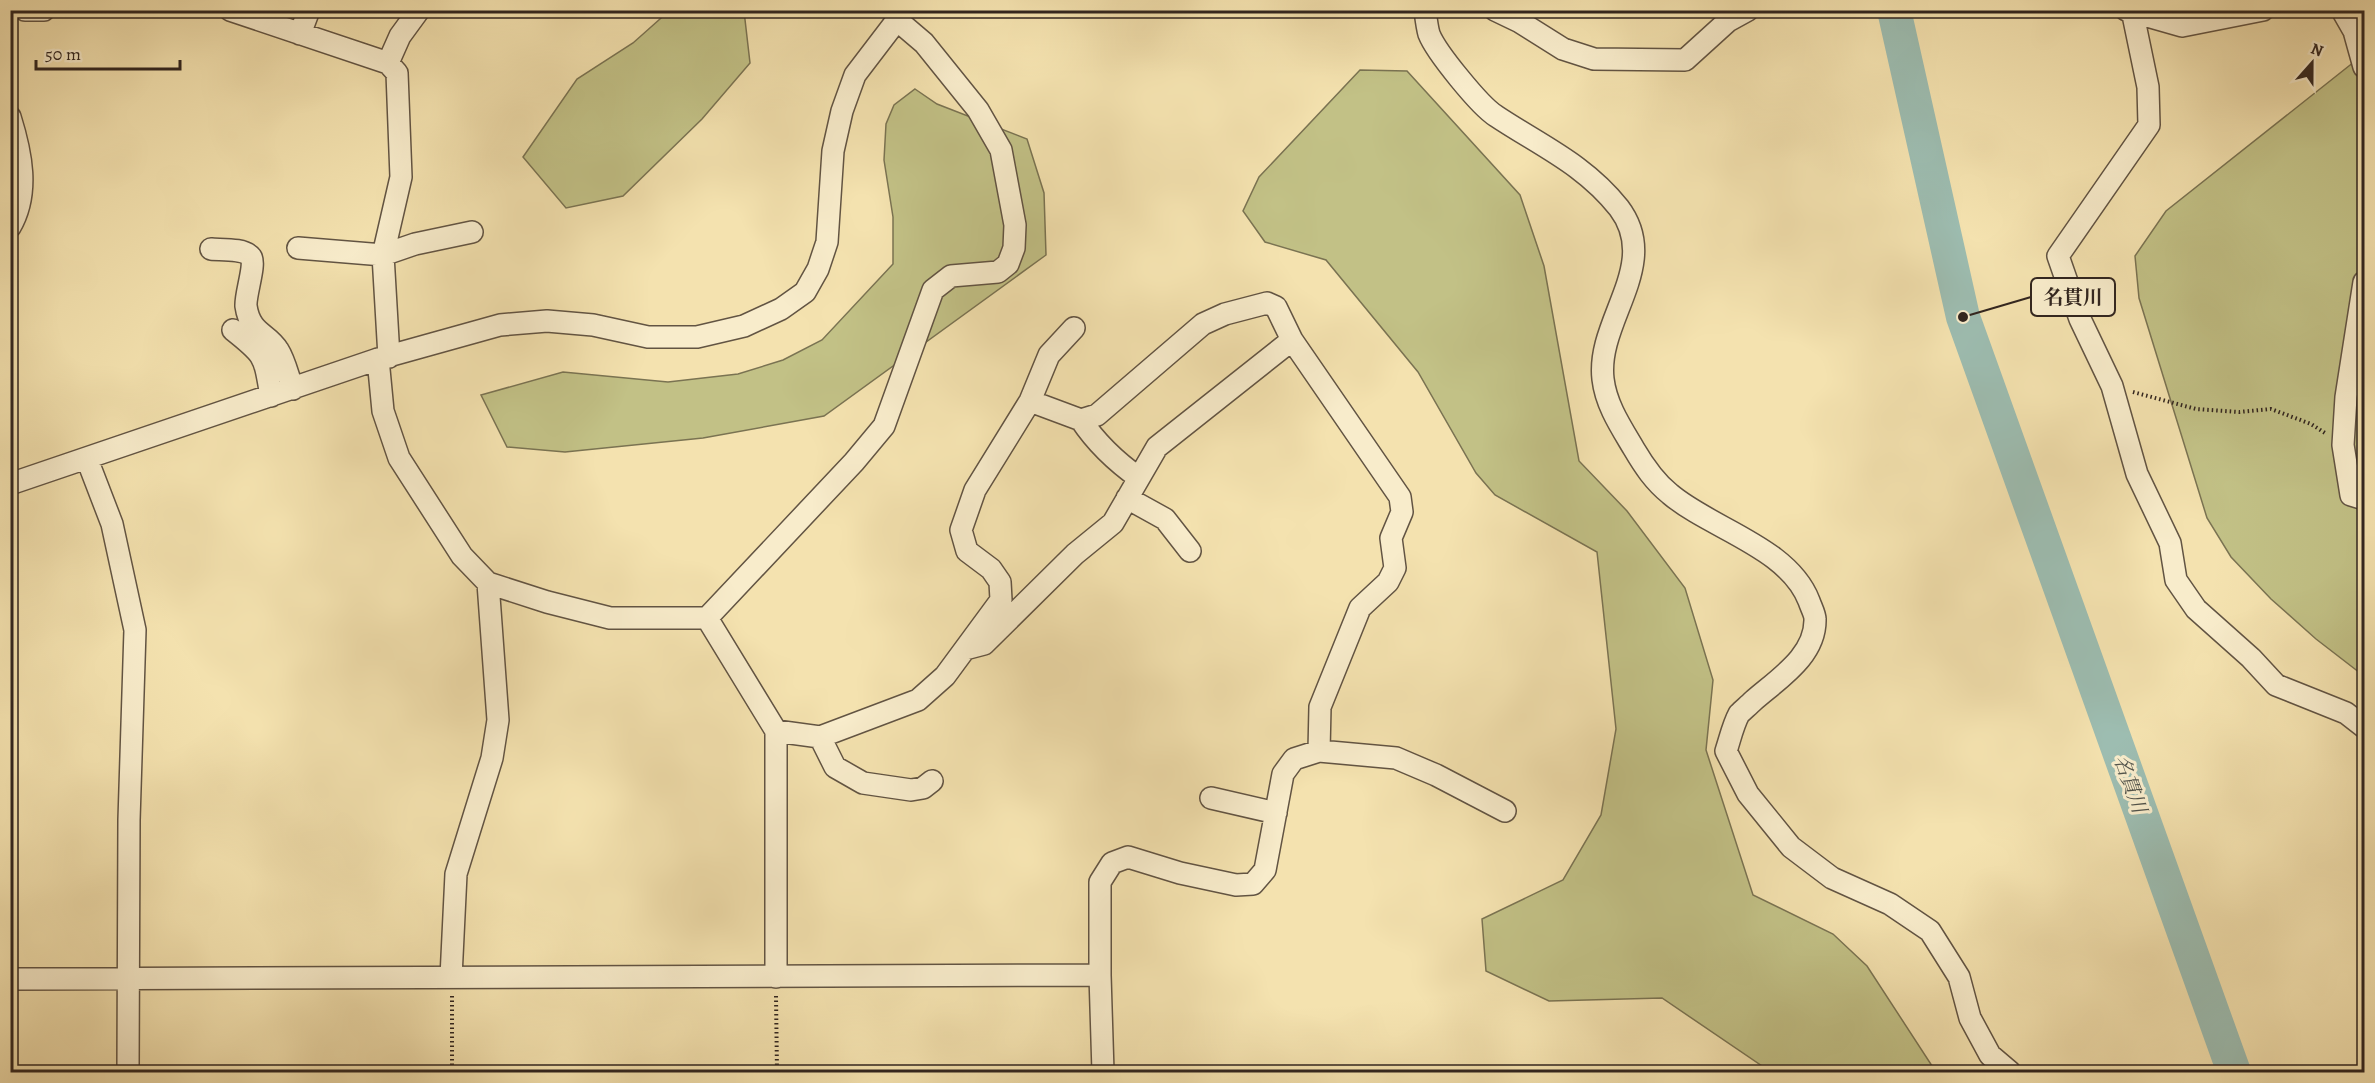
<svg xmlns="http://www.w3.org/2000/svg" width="2375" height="1083" font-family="Alegreya,'Noto Serif JP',serif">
  <rect width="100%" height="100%" fill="#f4e2af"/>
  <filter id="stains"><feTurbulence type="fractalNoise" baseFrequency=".00333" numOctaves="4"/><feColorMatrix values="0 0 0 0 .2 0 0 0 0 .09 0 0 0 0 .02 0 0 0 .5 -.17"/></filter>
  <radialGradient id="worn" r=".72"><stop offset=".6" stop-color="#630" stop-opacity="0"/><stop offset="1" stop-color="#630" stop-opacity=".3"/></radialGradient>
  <path fill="#c2c186" stroke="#7a7352" stroke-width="1.5" d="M669,11h75l6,52 -48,56 -79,77 -57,12 -43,-51 54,-78 56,-36z
    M2364,54v622l-48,-37 -45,-40 -40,-42 -24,-39 -68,-220 -4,-42 31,-45z
    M1360,70l47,1 113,124 24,71 35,195 48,50 58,77 28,92 -7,70 47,145 80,39 34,32 69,106h-165l-109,-74 -113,3 -63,-30 -4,-52 81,-39 38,-65 15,-86 -19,-177 -102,-57 -19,-22 -58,-101 -92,-112 -61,-18 -22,-31 16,-34z
    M915,89l22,15 90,35 17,54 2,62 -222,161 -121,22 -138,14 -58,-5 -26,-52 82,-23 105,10 70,-8 45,-14 39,-20 71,-76v-47l-9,-57 2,-36 8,-19z"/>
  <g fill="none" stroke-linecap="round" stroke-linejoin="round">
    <path stroke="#9dbdb1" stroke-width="34" d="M1894,10l69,307 271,755"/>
    <defs>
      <path id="minor" d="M25,10h19
        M230,10l158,53 9,10 4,104 -18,78 6,102
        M1425,10c1,8 2,17 4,24 7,18 51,72 67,82 45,30 88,48 123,92 43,57 -23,112 -16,171 3,26 18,48 31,70 10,17 20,32 36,45 41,35 118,53 139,107 2,6 6,13 6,18 1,37 -37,60 -62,82 -4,4 -10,9 -14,13 -6,11 -9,25 -13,37l22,43 43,53 41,31 58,26 40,27 29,46 11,41 20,37 20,17
        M1495,10l25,12 43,27 31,10 91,1 43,-39 20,-11
        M2126,10l56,16 81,-16
        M2132,10l16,77 1,38 -91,131 22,63 32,67 25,88 33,69 6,37 20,29 55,49 25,27 70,28 18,14
        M2342,10l12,21 10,36
        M300,34l9,-24
        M388,63l12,-27 19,-26
        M10,117c11,35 20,76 0,110
        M298,248l85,7 32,-11 57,-12
        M211,249c10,1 33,-1 40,8 5,7 -6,38 -5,49 4,28 22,27 32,44 7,11 10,26 15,39
        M2364,282l-18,115 -3,48 8,50 13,4
        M233,330c33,26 31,26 38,66
        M1292,340l108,157 2,15 -11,26 4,30 -7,14 -28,26 -40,99 -1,44 77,7 40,17 69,36
        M378,359l5,52 16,47 63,98 26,27 59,19 63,16h97l147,-156 30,-36 49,-136 18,-14 47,-4 10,-8 6,-16 1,-23 -14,-75 -23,-40 -54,-67 -27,-23
        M1081,420c16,24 34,41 58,58
        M87,459l25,65 23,106 -6,190 -1,252
        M10,484l368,-125 122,-34 47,-4 46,4 55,12h49l47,-11 37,-17 24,-17 13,-23 9,-27 6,-91 9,-40 13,-36 42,-55 4,-10
        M1127,498l38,21 25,32
        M707,618l69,113v246
        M965,649l19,-5 91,-90 38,-31 44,-76 135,-107 -16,-33 -9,-4 -42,11 -22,10 -106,91 -16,5 -51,-19
        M776,731l44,6 98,-37 27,-24 56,-76 -1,-18 -9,-13 -24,-18 -6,-21 14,-40 55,-89 19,-46 25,-27
        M820,737l15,30 28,16 48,7 12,-2 9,-7
        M1211,798l65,15
        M451,977l5,-103 36,-116 6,-38 -10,-137
        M10,979l1090,-4
        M1103,1072l-3,-97v-93l12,-19 16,-6 52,16 56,12 17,-1 12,-14 18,-96 11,-15 25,-8"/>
    </defs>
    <use href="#minor" stroke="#625443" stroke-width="24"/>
    <path stroke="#31251f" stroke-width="4" stroke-dasharray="1.5 3" stroke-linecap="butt" d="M2133,392l63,17 43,3 32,-3 40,15 14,9
      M452,996v76
      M776,996l1,76"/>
    <use href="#minor" stroke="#f8eccb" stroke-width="21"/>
  </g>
  <g text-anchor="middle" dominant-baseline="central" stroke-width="6" stroke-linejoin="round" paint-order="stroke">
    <g font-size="20" font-style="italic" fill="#51534b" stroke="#f8eccb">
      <text transform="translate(2130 784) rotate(70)">名貫川</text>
    </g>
  </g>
  <path fill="none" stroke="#31251f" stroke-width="2" d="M1963 317L2031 297"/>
  <circle fill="#31251f" stroke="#f8eccb" stroke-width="2" cx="1963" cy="317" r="6"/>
  <rect fill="#f8eccb" stroke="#31251f" stroke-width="2" x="2031" y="278" width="84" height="38" rx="6"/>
  <g font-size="20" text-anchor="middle" font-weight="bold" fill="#31251f">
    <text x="2073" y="304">名貫川</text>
  </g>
  <rect width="2375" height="1083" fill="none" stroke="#f4e2af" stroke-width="36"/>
  <rect x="12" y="12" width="2351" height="1059" fill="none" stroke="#31251f" stroke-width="3"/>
  <rect x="18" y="18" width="2339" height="1047" fill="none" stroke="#31251f" stroke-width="1.5"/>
  <g transform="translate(2312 63) rotate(21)" stroke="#f8eccb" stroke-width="4.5" paint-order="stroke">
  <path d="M0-4.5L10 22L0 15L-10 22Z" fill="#31251f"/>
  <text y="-9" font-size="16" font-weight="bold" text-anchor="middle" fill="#31251f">N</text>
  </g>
  <path d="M36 60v9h144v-9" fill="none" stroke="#31251f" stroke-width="3"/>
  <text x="45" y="60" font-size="18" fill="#31251f" stroke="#f8eccb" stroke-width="4.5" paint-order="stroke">50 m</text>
  <rect width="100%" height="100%" filter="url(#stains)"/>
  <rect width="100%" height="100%" fill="url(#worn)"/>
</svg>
